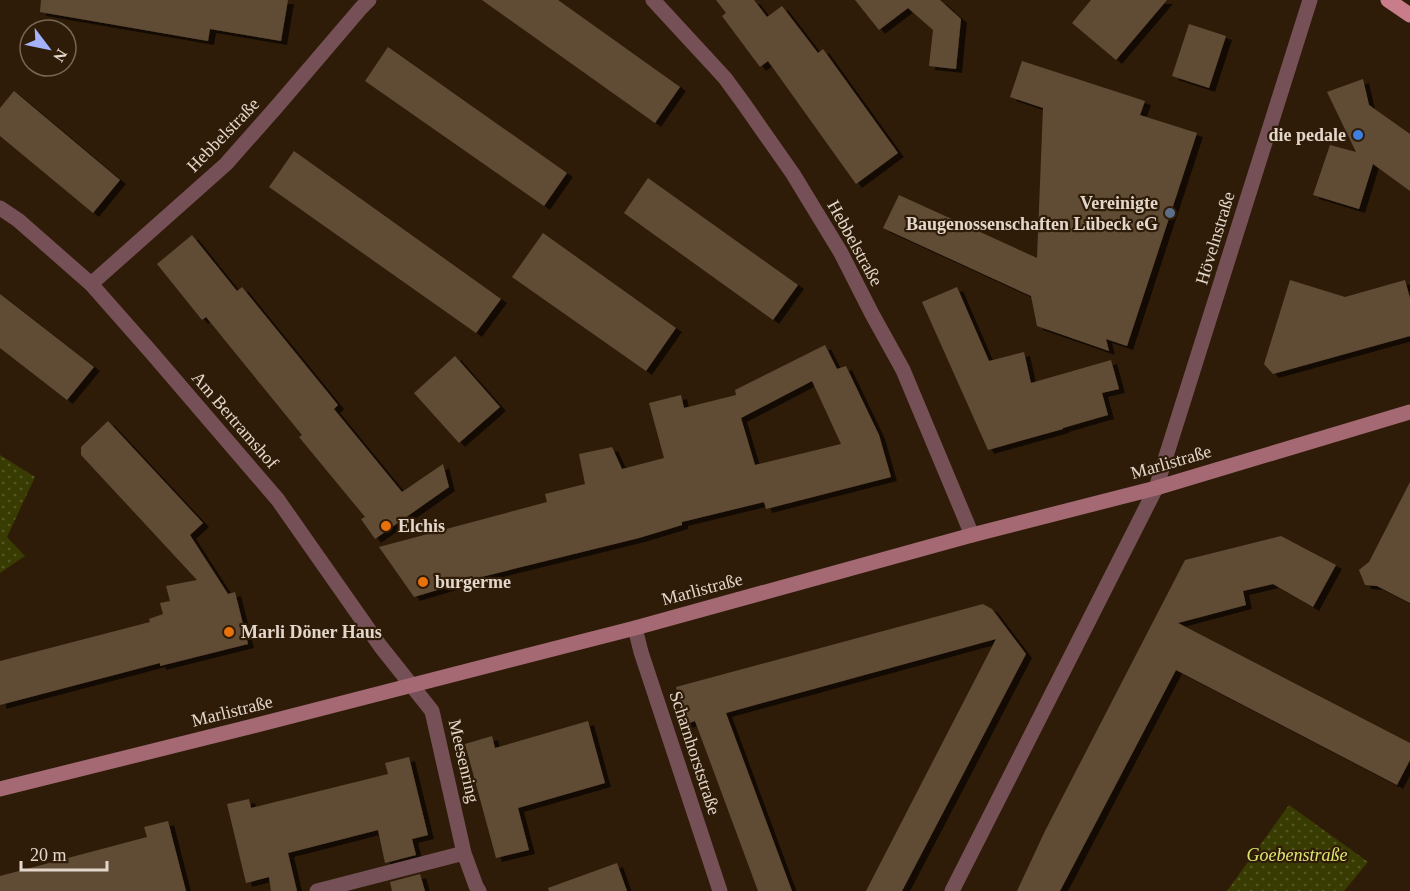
<svg xmlns="http://www.w3.org/2000/svg" width="1410" height="891" font-family="'Times New Roman',serif">
  <defs>
    <pattern id="park-dots" width="8" height="8" patternUnits="userSpaceOnUse" patternTransform="scale(1.5)"><rect width="8" height="8" fill="#393c02"/><path d="M2 2h.1M6 6h.1" fill="none" stroke="#565726" stroke-width="1.8" stroke-linecap="round"/></pattern>
    <filter id="shadow"><feDropShadow dx="6" dy="4" stdDeviation="0" flood-color="#0009"/></filter>
  </defs>
  <rect width="100%" height="100%" fill="#2f1c08"/>
  <path fill="url(#park-dots)" d="M0,455l35,22 -28,60 18,19 -25,17z
    M1289,805l79,57 -24,29h-117z"/>
  <path fill="#604b36" fill-rule="evenodd" filter="url(#shadow)" d="M41,0h247l-7,41 -71,-12 -2,12 -168,-29z
    M482,0h76l122,87 -25,36z
    M716,0h38l13,17 15,-11 36,47 5,-4 75,104 -42,31 -88,-123 -8,6 -38,-51 4,-3z
    M855,0h85l21,19 -5,50 -27,-3 4,-36 -25,-22 -29,22z
    M1091,0h76l-51,60 -44,-37z
    M1189,24l37,12 -17,52 -37,-12z
    M388,47l179,126 -23,33 -179,-125z
    M1022,61l123,40 -5,14 57,18 -70,213 -21,-7 3,12 -72,-25 -6,-30 -148,-68 16,-33 138,63 6,-150 -33,-11z
    M1363,79l6,26 41,29v57l-37,-27 -14,45 -46,-14 17,-50 26,7 -29,-60z
    M14,91l106,89 -27,33 -93,-77v-28z
    M294,151l207,148 -25,34 -207,-146z
    M648,178l150,107 -25,35 -149,-107z
    M543,233l133,95 -30,43 -134,-94z
    M192,235l45,56 5,-4 96,118 -4,4 68,83 41,-28 6,23 -74,52 -14,-20 4,-2 -66,-80 3,-2 -96,-118 -4,3 -45,-56z
    M1290,280l55,17 60,-17 5,18v38l-137,38 -9,-10z
    M957,287l32,74 35,-9 7,31 80,-23 8,29 -17,4 6,22 -45,13v1l-75,21 -66,-148z
    M0,294l94,73 -27,33 -67,-52z
    M825,345l12,24 9,-3 33,69 12,42 -125,32 -2,-7 -82,20v3l-43,13 -178,44v1l-47,14 -35,-50 168,-45 -2,-8 40,-10 -6,-30 33,-7 10,22 42,-11 -15,-55 32,-8 3,13 52,-13 -1,-5zM812,381l29,63 -86,21 -14,-47z
    M455,356l45,51 -41,36 -45,-50z
    M108,421l95,102 -13,12 38,59 7,-2 13,52 -88,22v-3l-160,42v-44l150,-39 -1,-3 14,-5 -3,-11 10,-2 -4,-15 31,-6 -116,-125v-8z
    M1410,482v121l-33,-17 -12,-1 -6,-15 10,-8z
    M1281,536l55,29 -23,42 -40,-23 -30,7 3,14 -68,18 232,120v17l-13,25 -221,-115 -116,221h-43l28,-60 140,-271z
    M983,604l9,5 34,45 -124,237h-36l130,-252 -270,74 66,178h-34l-63,-170 -9,3 -10,-37z
    M588,721l17,62 -87,25 11,42 -33,8 -31,-114 27,-8 3,12z
    M409,757l19,78 -16,4 4,16 -31,8 -7,-33 -90,23 9,38h-26l-2,-14 -23,6 -19,-79 22,-5 2,9 137,-34 -3,-11z
    M168,821l18,70h-186v-15l147,-39 -3,-10z
    M617,863l10,28h-78l-1,-3z
    M420,874l5,17h-33l-2,-9z"/>
  <g fill="none" stroke-linecap="round" stroke-linejoin="round">
    <path stroke="#755056" stroke-width="15" d="M653,0l72,78 19,26 49,70 48,79 31,61 31,56 69,165
      M0,208l18,12 73,64 60,68 127,148 103,147 51,64 32,142 12,33 3,5
      M91,284l135,-120 53,-60 82,-96 8,-8
      M635,628l6,24 79,239
      M317,891l147,-38
      M952,891l204,-403 154,-488"/>
    <path stroke="#a46973" stroke-width="15" d="M0,789l241,-60 394,-101 337,-93 184,-47 254,-76"/>
    <path stroke="#c97c8a" stroke-width="15" d="M1388,0l22,15"/>
  </g>
  <circle fill="#3f7fe0" stroke="#2f1c08" stroke-width="2" cx="1358" cy="135" r="6"/>
  <circle fill="#5c6f8a" stroke="#2f1c08" stroke-width="2" cx="1170" cy="213" r="6"/>
  <g fill="#e8710a" stroke="#2f1c08" stroke-width="2">
    <circle cx="386" cy="526" r="6"/>
    <circle cx="423" cy="582" r="6"/>
    <circle cx="229" cy="632" r="6"/>
  </g>
  <g text-anchor="middle" dominant-baseline="central" stroke-width="4.5" stroke-linejoin="round" paint-order="stroke">
    <g font-size="18" fill="#e3d7cb" stroke="#2f1c08">
      <text transform="translate(223 135) rotate(-46)">Hebbelstraße</text>
      <text transform="translate(1215 238) rotate(-73)">Hövelnstraße</text>
      <text transform="translate(855 243) rotate(61)">Hebbelstraße</text>
      <text transform="translate(235 420) rotate(49)">Am Bertramshof</text>
      <text transform="translate(1171 462) rotate(-16)">Marlistraße</text>
      <text transform="translate(702 589) rotate(-15)">Marlistraße</text>
      <text transform="translate(232 711) rotate(-14)">Marlistraße</text>
      <text transform="translate(695 753) rotate(72)">Scharnhorststraße</text>
      <text transform="translate(464 761) rotate(77)">Meesenring</text>
    </g>
    <g font-size="18" font-weight="bold" fill="#e3d7cb" stroke="#2f1c08" text-anchor="start">
      <text x="1346" y="135" text-anchor="end">die pedale</text>
      <text x="1158" y="203" text-anchor="end">Vereinigte<tspan x="1158" dy="21">Baugenossenschaften Lübeck eG</tspan></text>
      <text x="398" y="526">Elchis</text>
      <text x="435" y="582">burgerme</text>
      <text x="241" y="632">Marli Döner Haus</text>
    </g>
    <g font-size="18" font-style="italic" fill="#dde770" stroke="#2f1c08">
      <text x="1297" y="855">Goebenstraße</text>
    </g>
  </g>
  <g transform="translate(48 48) rotate(122)"><circle r="28" fill="#2f1c08" stroke="#776756" stroke-width="1.5"/>
  <path d="M0-4.5L10 22L0 15L-10 22Z" fill="#a4b2fc"/>
  <text y="-9" font-size="16" font-weight="bold" text-anchor="middle" fill="#e3d7cb">N</text>
  </g>
  <path d="M21 861v9h86v-9" fill="none" stroke="#e3d7cb" stroke-width="3"/>
  <text x="30" y="861" font-size="18" fill="#e3d7cb" stroke="#2f1c08" stroke-width="4.5" paint-order="stroke">20 m</text>
</svg>
